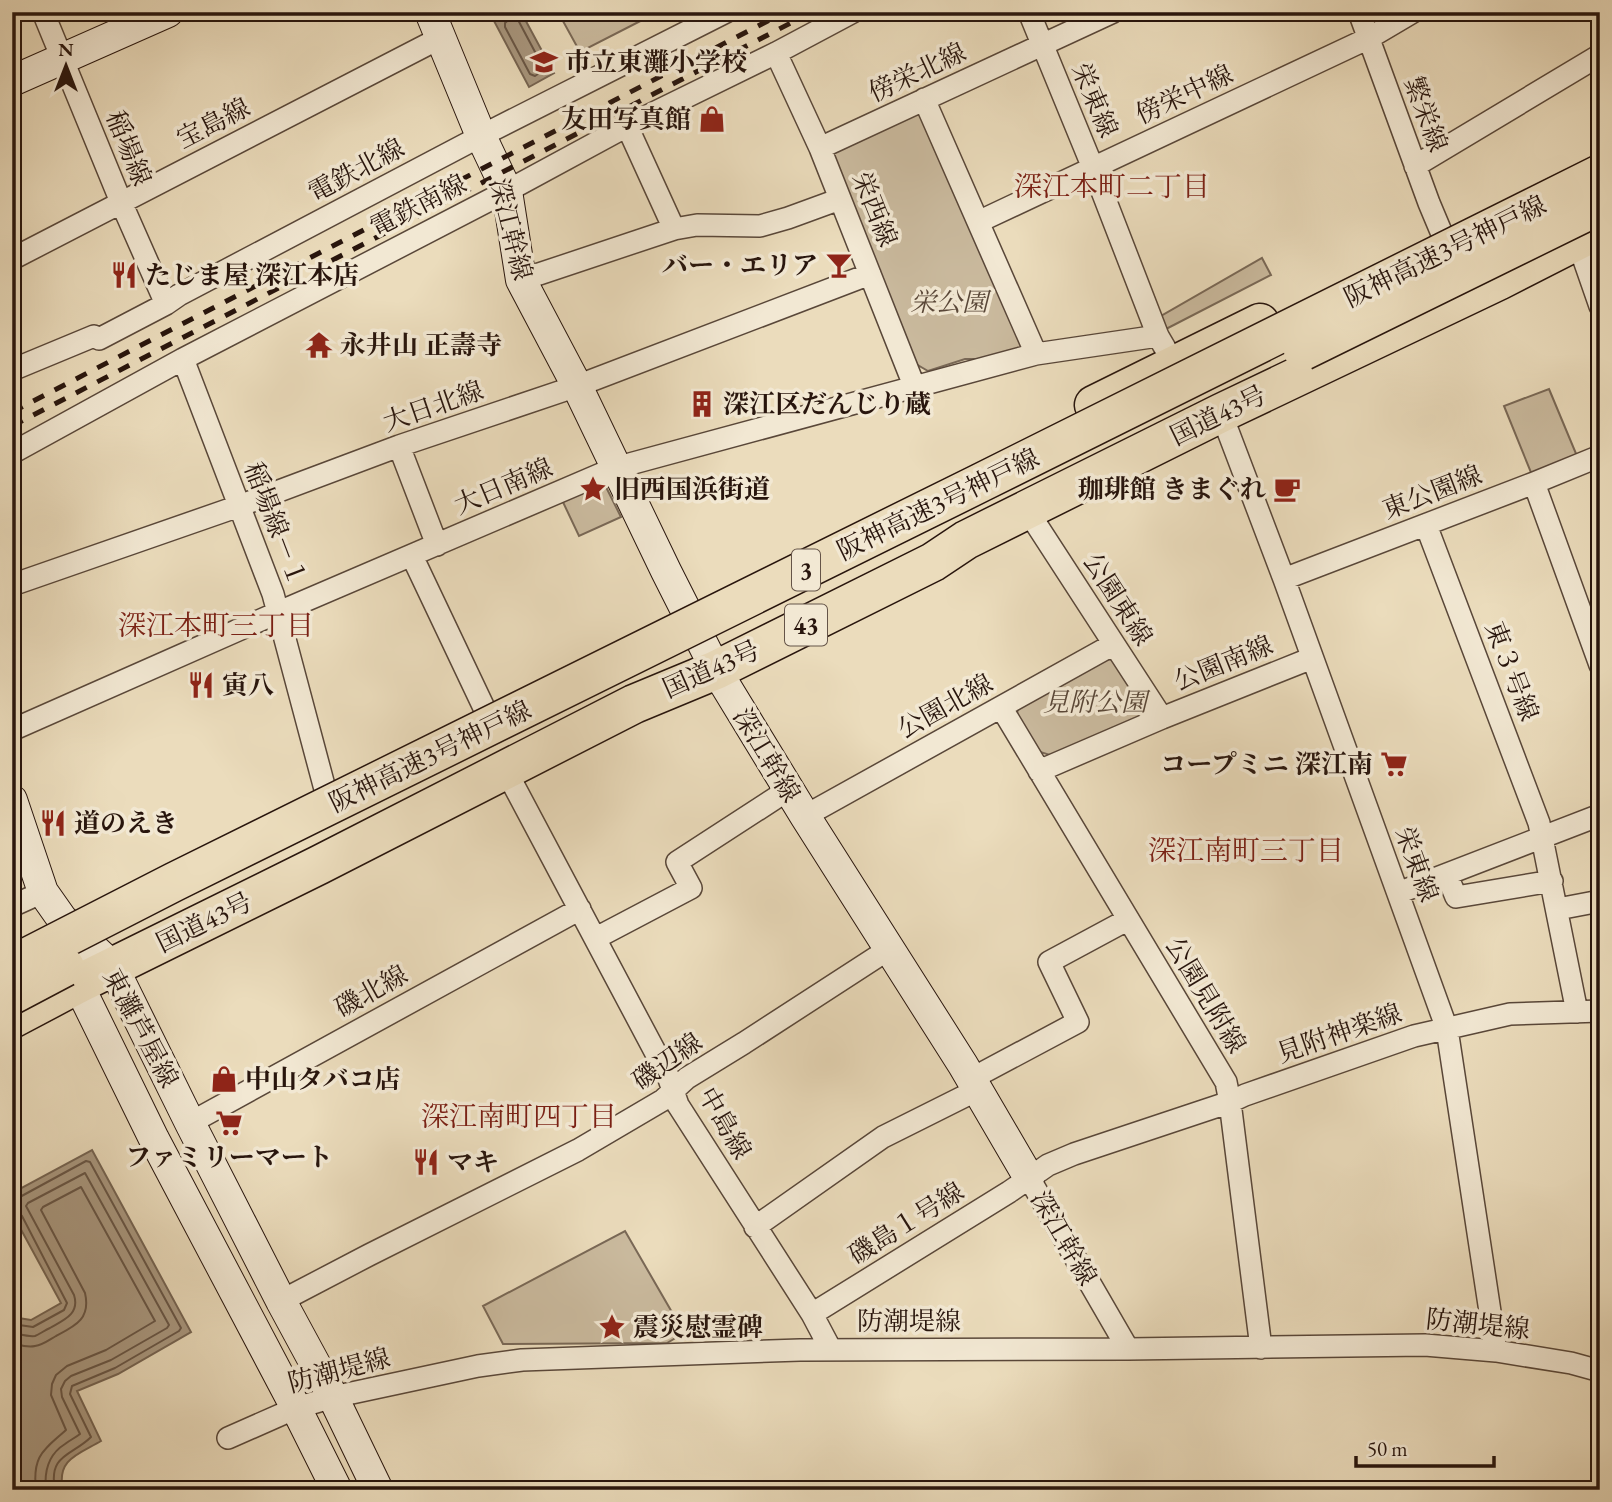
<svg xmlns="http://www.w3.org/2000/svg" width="1612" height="1502" font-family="'EB Garamond','Noto Serif JP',serif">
  <rect width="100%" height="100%" fill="#ebdcbc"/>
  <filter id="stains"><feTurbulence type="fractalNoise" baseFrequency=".00286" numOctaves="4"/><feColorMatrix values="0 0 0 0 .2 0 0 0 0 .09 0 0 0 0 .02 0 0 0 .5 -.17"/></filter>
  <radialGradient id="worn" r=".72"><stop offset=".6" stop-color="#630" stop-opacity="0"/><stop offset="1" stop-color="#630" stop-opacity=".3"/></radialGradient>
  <path fill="#caba9e" stroke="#796856" stroke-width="2" d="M558,12h100l-78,40z
    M922,107l104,239 -46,13h-15l-37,12 -12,-7 -84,-206 4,-10z
    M1262,258l9,17 -105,54 -5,-13z
    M1549,389l28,67 -45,19 -28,-69z
    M595,485l11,2 15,30 -42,19 -17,-36z
    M1104,659l10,1 32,50 -4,8 -89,38 -16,-5 -20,-35 1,-11z
    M625,1231l59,102 -17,10 -164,1 -20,-38z"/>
  <path fill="#a99880" stroke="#756452" stroke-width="2" d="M510,12h11l33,61 -25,14 -35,-66z
    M92,1150l99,182 -73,42 -41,17 24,50c-22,13 -45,18 -38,49h-51v-173l19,3 30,-17 -49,-90v-20z"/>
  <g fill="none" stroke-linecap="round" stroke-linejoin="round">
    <path stroke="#685646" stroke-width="2" d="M512,17l5,1 26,49 -1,4 -7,5 -5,-2 -25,-47v-4z
      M12,1199l6,-1 68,-37 4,1 91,166 -2,3 -64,37 -43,18 -2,8 21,43c-19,19 -43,17 -36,53
      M12,1212h6l4,4 45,87 -3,7 -31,17 -21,-3
      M12,1333c7,1 16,4 23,3 5,-2 10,-6 15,-8 14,-8 30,-14 24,-33l-48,-89 2,-3 57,-30 84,152 -2,3 -56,32 -40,16 -6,5 -4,8 1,8 18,37c-5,4 -10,6 -15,10 -16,10 -21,27 -19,46
      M12,1343c8,2 15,5 23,3 8,-1 14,-6 21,-10 19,-10 35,-17 29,-43l-44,-83 2,-3 38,-20 74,134 -49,29 -39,16 -11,9 -4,9 -1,11 15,35c-22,20 -34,25 -30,60"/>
    <defs>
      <path id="street" d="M43,12l78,190 45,102
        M1029,12l64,156 65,168 7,12
        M1359,12l70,191 13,31
        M776,53l44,95 95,240
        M924,99l112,255
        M627,126l47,103
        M820,148l293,-136
        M1415,166l185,-111
        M978,222l391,-184 44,-26
        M1577,240l23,66
        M12,259l428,-221
        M521,280l153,-51 23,-4 63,1 28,-8 52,-19
        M183,359l90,235 53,199
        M12,370l82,-34 5,3 67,-35 13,-9 302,-159 245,-124
        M1221,413l63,166 163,450 49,322
        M399,446l38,99
        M12,453l171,-94 324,-168 120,-65 149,-73 77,-41
        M1534,483l66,182
        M1027,510l135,208
        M1426,525l113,298 38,189
        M412,556l74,156
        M1284,579l250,-96 66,-27
        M12,585l227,-79 160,-60 178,-60 293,-112
        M1001,707l225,375 4,20 31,246
        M12,730l267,-118 336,-144 421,-114 122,-18
        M505,769l163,307 10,29 134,209 19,36
        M1039,771l123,-53 150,-60
        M805,816l309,-172
        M1447,875l9,22 96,-16
        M1398,893l202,-78
        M12,906l31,-14
        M1558,909l42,-8
        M596,938l95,-50 -14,-26 111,-72
        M971,1079l107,-57 -29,-60 78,-42
        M190,1123l390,-214
        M1029,1178l99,171
        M755,1227l128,-90 94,-47
        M281,1301l88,-46 209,-105 85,-50 24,-22 57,-35 145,-94
        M812,1314l197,-122 39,-27 26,-11 156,-52 15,-7 169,-59 96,-22 90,-3
        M228,1438l68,-30 37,-11 145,-31 44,-6 278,-10 328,-1 297,-4 71,6 75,12 29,8"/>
      <path id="secondary" d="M430,12l51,124 26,55 14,89 56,106 89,185 50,99 89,146 158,249 66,113
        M12,81l156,-69
        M12,800l31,92 19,27 51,48 77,156 91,178 52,96 45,93
        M73,965l5,19 76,155 142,269 41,82"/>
      <path id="highway" d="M1094,405l166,-82
        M12,1019l66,-35 241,-119 315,-161 82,-34 217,-108 33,-22 255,-127 279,-133 100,-51"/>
    </defs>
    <use href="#street" stroke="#594739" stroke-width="24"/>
    <use href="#secondary" stroke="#28150d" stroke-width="32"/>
    <use href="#highway" stroke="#28150d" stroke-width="41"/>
    <use href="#street" stroke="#f2e8d3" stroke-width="21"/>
    <use href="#secondary" stroke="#f2e8d3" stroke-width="30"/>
    <use href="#highway" stroke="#ebdcbc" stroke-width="38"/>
    <path stroke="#28150d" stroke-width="5" stroke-dasharray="12 12" stroke-linecap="butt" d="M12,412l773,-400
      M12,426l800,-414"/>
    <defs>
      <path id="highway-bridge" d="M1303,351l297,-146
        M12,965l162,-83 806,-399 620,-309
        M12,995l53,-28"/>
    </defs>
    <use href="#highway-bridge" stroke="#28150d" stroke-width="41" stroke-linecap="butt"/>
    <use href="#highway-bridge" stroke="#ebdcbc" stroke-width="38"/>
  </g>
  <defs>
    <symbol id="school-bare" viewBox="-9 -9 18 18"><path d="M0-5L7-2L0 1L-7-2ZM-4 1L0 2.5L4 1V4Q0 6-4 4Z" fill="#8f2418" stroke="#f2e8d3" stroke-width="2.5" paint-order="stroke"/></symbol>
    <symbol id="shop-bare" viewBox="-9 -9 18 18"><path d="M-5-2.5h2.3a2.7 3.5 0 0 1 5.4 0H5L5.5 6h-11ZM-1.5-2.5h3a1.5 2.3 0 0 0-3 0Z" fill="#8f2418" stroke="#f2e8d3" stroke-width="2.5" paint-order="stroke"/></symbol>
    <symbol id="bar-bare" viewBox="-9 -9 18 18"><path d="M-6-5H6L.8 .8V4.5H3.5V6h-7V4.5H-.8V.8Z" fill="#8f2418" stroke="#f2e8d3" stroke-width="2.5" paint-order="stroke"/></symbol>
    <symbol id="restaurant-bare" viewBox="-9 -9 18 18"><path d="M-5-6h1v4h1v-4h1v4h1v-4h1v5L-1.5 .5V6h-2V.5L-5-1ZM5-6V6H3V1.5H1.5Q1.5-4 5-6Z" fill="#8f2418" stroke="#f2e8d3" stroke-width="2.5" paint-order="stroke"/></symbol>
    <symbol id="temple-bare" viewBox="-9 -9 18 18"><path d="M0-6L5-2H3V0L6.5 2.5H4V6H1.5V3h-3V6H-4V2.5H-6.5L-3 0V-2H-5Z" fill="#8f2418" stroke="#f2e8d3" stroke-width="2.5" paint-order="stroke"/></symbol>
    <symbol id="building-bare" viewBox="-9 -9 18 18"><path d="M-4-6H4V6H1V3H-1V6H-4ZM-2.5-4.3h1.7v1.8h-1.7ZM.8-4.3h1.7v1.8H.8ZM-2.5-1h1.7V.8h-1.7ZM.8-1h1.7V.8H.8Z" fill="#8f2418" stroke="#f2e8d3" stroke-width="2.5" paint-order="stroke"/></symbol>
    <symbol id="sight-bare" viewBox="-9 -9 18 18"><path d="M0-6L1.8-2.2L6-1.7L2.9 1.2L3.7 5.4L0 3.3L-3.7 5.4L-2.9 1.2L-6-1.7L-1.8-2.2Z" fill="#8f2418" stroke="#f2e8d3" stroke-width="2.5" paint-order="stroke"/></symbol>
    <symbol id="cafe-bare" viewBox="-9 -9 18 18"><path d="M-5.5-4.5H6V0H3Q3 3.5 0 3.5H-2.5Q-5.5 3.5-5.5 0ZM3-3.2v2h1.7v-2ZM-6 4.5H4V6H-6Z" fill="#8f2418" stroke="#f2e8d3" stroke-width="2.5" paint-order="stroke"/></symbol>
    <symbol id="supermarket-bare" viewBox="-9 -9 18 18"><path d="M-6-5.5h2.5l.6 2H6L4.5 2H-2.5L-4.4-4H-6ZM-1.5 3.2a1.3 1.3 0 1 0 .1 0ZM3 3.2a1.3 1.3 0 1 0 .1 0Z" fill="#8f2418" stroke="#f2e8d3" stroke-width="2.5" paint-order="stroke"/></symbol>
  </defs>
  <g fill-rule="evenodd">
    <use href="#school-bare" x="525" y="43" width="38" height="38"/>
    <use href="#shop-bare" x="693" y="100" width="38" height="38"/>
    <use href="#bar-bare" x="820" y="246" width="38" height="38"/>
    <use href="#restaurant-bare" x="105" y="256" width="38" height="38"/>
    <use href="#temple-bare" x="300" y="326" width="38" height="38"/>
    <use href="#building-bare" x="683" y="385" width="38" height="38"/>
    <use href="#sight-bare" x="574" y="470" width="38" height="38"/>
    <use href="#cafe-bare" x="1268" y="470" width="38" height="38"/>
    <use href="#restaurant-bare" x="182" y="666" width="38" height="38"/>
    <use href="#supermarket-bare" x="1375" y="745" width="38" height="38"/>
    <use href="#restaurant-bare" x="34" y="804" width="38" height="38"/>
    <use href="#shop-bare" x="205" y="1060" width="38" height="38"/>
    <use href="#supermarket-bare" x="210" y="1104" width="38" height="38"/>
    <use href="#restaurant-bare" x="407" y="1143" width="38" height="38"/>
    <use href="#sight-bare" x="593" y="1308" width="38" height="38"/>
  </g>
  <g text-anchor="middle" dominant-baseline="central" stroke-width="7" stroke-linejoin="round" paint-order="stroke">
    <g fill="#f2e8d3" stroke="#655448" stroke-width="2">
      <rect x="792" y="549.5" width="28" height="41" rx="5"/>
      <rect x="785" y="604.5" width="42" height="41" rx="5"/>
    </g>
    <g font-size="24" font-weight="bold" fill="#28150d">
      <text x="806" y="570">3</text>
      <text x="806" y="625">43</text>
    </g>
    <g font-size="26" font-weight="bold" fill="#28150d" stroke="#f2e8d3" text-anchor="start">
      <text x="565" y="62">市立東灘小学校</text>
      <text x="691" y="119" text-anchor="end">友田写真館</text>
      <text x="818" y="265" text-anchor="end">バー・エリア</text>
      <text x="145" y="275">たじま屋 深江本店</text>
      <text x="340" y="345">永井山 正壽寺</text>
      <text x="723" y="404">深江区だんじり蔵</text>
      <text x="614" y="489">旧西国浜街道</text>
      <text x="1266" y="489" text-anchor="end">珈琲館 きまぐれ</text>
      <text x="222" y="685">寅八</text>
      <text x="1373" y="764" text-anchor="end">コープミニ 深江南</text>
      <text x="74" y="823">道のえき</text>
      <text x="245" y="1079">中山タバコ店</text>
      <text x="229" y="1157" text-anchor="middle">ファミリーマート</text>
      <text x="447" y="1162">マキ</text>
      <text x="633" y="1327">震災慰霊碑</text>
    </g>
    <g font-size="26" fill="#28150d" stroke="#f2e8d3">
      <text transform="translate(917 72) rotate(-25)">傍栄北線</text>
      <text transform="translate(1184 94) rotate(-25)">傍栄中線</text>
      <text transform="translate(1095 100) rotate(67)">栄東線</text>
      <text transform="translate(1426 114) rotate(70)">繁栄線</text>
      <text transform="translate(213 123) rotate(-27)">宝島線</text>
      <text transform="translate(129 148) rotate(68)">稲場線</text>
      <text transform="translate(356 170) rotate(-28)">電鉄北線</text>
      <text transform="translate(418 205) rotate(-27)">電鉄南線</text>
      <text transform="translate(875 209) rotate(68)">栄西線</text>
      <text transform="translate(511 229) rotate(76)">深江幹線</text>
      <text transform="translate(1445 251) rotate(-26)">阪神高速3号神戸線</text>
      <text transform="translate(433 406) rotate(-19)">大日北線</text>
      <text transform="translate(1218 415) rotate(-26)">国道43号</text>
      <text transform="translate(503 486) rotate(-23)">大日南線</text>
      <text transform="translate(1432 492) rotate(-21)">東公園線</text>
      <text transform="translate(938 504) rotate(-26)">阪神高速3号神戸線</text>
      <text transform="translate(276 524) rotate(69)">稲場線－１</text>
      <text transform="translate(1118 599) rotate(57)">公園東線</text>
      <text transform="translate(1223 663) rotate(-22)">公園南線</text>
      <text transform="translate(711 669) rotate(-24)">国道43号</text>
      <text transform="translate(1512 671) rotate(69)">東３号線</text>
      <text transform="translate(945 706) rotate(-29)">公園北線</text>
      <text transform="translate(767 755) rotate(59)">深江幹線</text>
      <text transform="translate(430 756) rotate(-26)">阪神高速3号神戸線</text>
      <text transform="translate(1417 864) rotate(70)">栄東線</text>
      <text transform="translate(204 922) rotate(-26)">国道43号</text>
      <text transform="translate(371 991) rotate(-29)">磯北線</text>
      <text transform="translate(1206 995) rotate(59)">公園見附線</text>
      <text transform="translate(141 1028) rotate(62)">東灘芦屋線</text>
      <text transform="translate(1339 1033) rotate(-19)">見附神楽線</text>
      <text transform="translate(667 1061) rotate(-35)">磯辺線</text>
      <text transform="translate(725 1123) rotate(60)">中島線</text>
      <text transform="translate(906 1223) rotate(-32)">磯島１号線</text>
      <text transform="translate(1064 1238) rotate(60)">深江幹線</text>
      <text x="909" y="1321">防潮堤線</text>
      <text transform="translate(1478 1324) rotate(6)">防潮堤線</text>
      <text transform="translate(339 1370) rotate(-15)">防潮堤線</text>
    </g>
    <g font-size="26" font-style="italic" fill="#594738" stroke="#f2e8d3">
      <text x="949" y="302">栄公園</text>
      <text x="1095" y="702">見附公園</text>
    </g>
    <g font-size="28" fill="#7a1f14" stroke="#f2e8d3">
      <text x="1112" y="186">深江本町二丁目</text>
      <text x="216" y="625">深江本町三丁目</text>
      <text x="1246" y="850">深江南町三丁目</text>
      <text x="519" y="1116">深江南町四丁目</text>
    </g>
  </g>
  <rect width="1612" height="1502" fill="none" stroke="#ebdcbc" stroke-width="42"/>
  <rect x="14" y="14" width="1584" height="1474" fill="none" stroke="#28150d" stroke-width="3.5"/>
  <rect x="21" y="21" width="1570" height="1460" fill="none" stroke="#28150d" stroke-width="2"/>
  <g transform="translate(66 66)" stroke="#f2e8d3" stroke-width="5" paint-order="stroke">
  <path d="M0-5L12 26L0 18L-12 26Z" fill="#28150d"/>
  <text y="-10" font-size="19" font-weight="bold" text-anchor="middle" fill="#28150d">N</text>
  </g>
  <path d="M1356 1456v10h138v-10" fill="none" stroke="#28150d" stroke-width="3.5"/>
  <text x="1367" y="1456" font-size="21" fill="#28150d" stroke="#f2e8d3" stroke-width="5" paint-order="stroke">50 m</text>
  <rect width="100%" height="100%" filter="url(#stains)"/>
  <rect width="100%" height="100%" fill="url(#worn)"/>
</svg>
